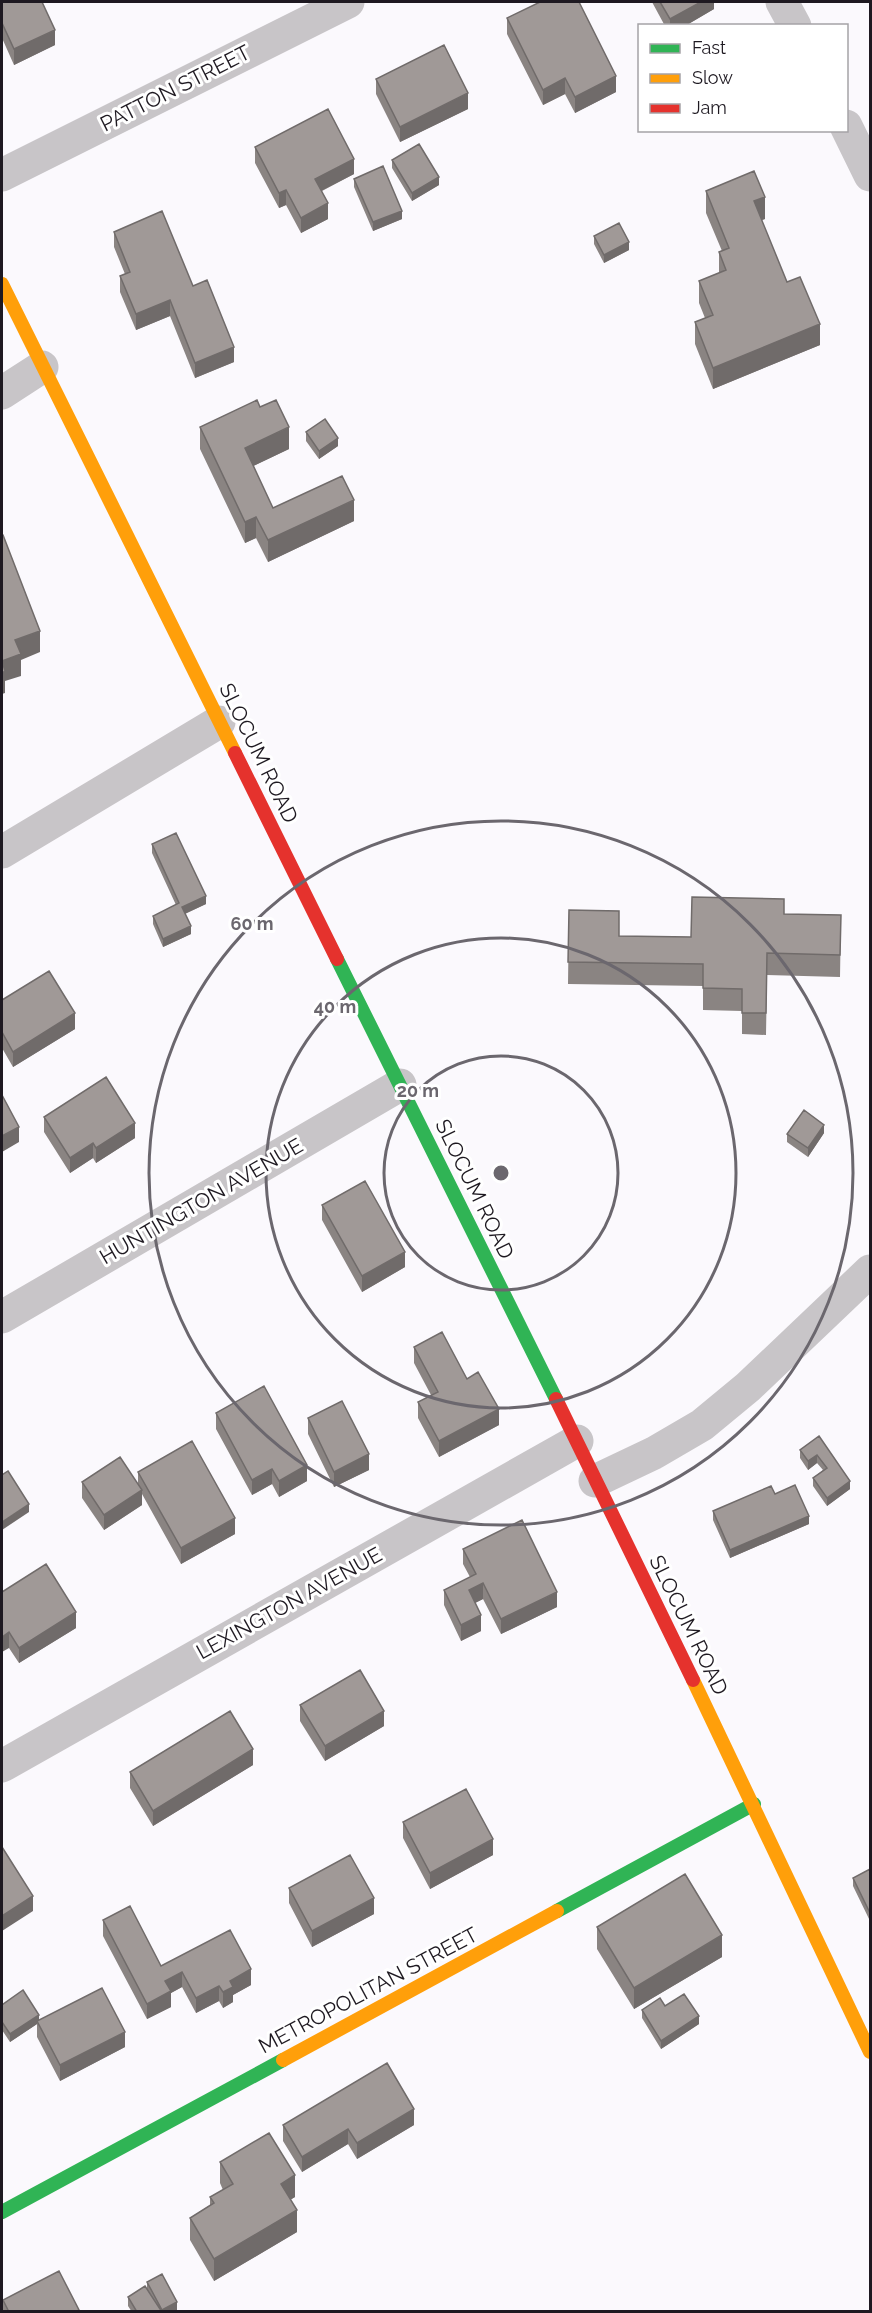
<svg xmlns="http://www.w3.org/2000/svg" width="872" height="2313" font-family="Raleway,sans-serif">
  <rect width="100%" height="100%" fill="#fbf9fd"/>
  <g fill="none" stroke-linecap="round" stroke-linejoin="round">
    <path stroke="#c8c5c8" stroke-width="33" d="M782,2l13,24
      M846,126l24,49
      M2,175l346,-173
      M2,393l40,-26
      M2,852l217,-130
      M2,1317l398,-232
      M595,1481l59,-28 48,-28 46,-38 122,-116
      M2,1766l575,-325"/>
    <path stroke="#30b455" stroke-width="14" d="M337,959l219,440
      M557,1911l197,-107
      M2,2212l281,-152"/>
    <path stroke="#ff9f0a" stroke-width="14" d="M2,284l233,469
      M693,1680l177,372
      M283,2060l274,-149"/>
    <path stroke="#e5322d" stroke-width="14" d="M235,753l102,206
      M556,1399l137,281"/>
  </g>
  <path fill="#8a8482" d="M2,2l53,43 -41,20 -12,-27z
    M652,2h62v7l-29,17h-20z
    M507,18l109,74 -41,21 -10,-19 -22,11 -36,-71z
    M376,79l92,30 -68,33 -24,-48z
    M255,147l99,27 -32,17 6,28 -27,14 -15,-28 -7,3 -24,-45z
    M392,160l47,25 -27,16 -20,-33z
    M354,179l48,40 -29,12 -19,-44z
    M706,191l59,28 -4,1 26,62 33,63 -107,44 -18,-45v-22l10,-4 -6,-15v-22l20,-8v-21l3,-1 -16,-38z
    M114,232l79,54 41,76 -39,16 -25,-62 -34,14 -16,-38v-16l5,-2 -11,-27z
    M594,236l35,14 -25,13 -10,-19z
    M260,407l29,42 -36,17 20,42 81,13 -86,41 -12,-24 -11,5 -45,-94v-22z
    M306,432l32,14 -19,13 -13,-18z
    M152,844l54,60 -21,10 6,20 -28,13 -10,-23v-8l23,-11 -24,-52z
    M569,910l50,26 72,1 93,-23 57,1 -1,62 -73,-2 -1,60 -24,-1v-23l-39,-1v-24l-135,-2z
    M2,1000l73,29 -62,38 -11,-19z
    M44,1117l91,21 -39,25 -3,-5 -23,15 -26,-41z
    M824,1133l-16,24 -21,-15v-8z
    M322,1205l83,62 -43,25 -40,-72z
    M414,1347l53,32 32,46 -60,32 -21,-39v-16l13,-7 -17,-32z
    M216,1413l91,68 -28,16 -7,-13 -20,11 -36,-66z
    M308,1418l61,52 -35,17 -26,-53z
    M819,1436l31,53 -23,17 -14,-20v-8l10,-8 -6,-7 -9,7 -8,-12v-8z
    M138,1472l97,62 -54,30 -39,-70v11l-38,25 -22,-32v-16l56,2z
    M775,1494l34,30 -79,34 -17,-38v-9z
    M463,1549l94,58 -56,27 -18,-35 -8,4 6,28 -20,10 -17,-36v-15l26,-13 -7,-13z
    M2,1592l74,36 -57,35 -10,-15z
    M300,1705l84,21 -59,35 -25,-40z
    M253,1765l-100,61 -23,-38v-16z
    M403,1822l90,33 -63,34 -27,-51z
    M870,1869v52l-17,-35v-8z
    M289,1888l85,26 -62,33 -23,-44z
    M103,1920l58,46 90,19 -18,10v7l-10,6 -4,-7 -23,12 -14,-26 -11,6v14l-24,12 -44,-83z
    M597,1927l125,30 -88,52 -37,-60z
    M2,2005l37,15 86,27 -65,34 -23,-44v-13l-27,18 -8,-12z
    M665,2006l34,18 -38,25 -19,-31v-8z
    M283,2125h131l-57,34 -9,-15 -46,28 -19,-31z
    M220,2162l75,35 -5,3 7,32 -83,49 -24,-41v-22l20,-13v-8l13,-7 -3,-7z
    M147,2282l30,28 -2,2h-43l-4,-6v-9l19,-7z
    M3,2300l76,12h-76z"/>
  <path fill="#706b6a" d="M701,2h13v7l-29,17h-15v-7z
    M55,30v15l-41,20v-16z
    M616,76v16l-41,21v-16z
    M565,78v16l-22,11v-15z
    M468,93v16l-68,33v-15z
    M354,159v15l-39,20v-15z
    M439,177v8l-27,16v-8z
    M286,190v15l-7,3v-15z
    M765,197v22l-11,4v-22z
    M328,203v16l-27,14v-15z
    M402,211v8l-29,12v-9z
    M629,242v8l-25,13v-8z
    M170,300v16l-34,14v-16z
    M820,324v21l-107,44v-21z
    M234,347v15l-39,16v-15z
    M289,427v22l-44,21v-22z
    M338,438v8l-19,13v-8z
    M354,500v21l-86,41v-22z
    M256,517v21l-11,5v-21z
    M40,631v21l-19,8v16l-16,5v12l-3,1v-33l13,-21z
    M206,896v8l-24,11v-8z
    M191,926v8l-28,13v-8z
    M75,1013v16l-62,38v-15z
    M135,1123v15l-39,25v-15z
    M824,1125v8l-16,24v-9z
    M19,1127v15l-17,10v-16z
    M93,1143v15l-23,15v-15z
    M405,1252v15l-43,25v-16z
    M499,1409v16l-60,32v-16z
    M369,1454v16l-35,17v-15z
    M817,1455v8l-9,7v-9z
    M307,1465v16l-28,16v-16z
    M272,1469v15l-20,11v-15z
    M850,1481v8l-23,17v-8z
    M142,1490v15l-38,25v-15z
    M29,1504v8l-27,18v-8z
    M809,1516v8l-79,34v-8z
    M235,1518v16l-54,30v-16z
    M483,1583v16l-14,7v-16z
    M557,1592v15l-56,27v-15z
    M76,1612v16l-57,35v-15z
    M481,1615v16l-20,10v-16z
    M9,1632v16l-7,4v-15z
    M384,1711v15l-59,35v-15z
    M253,1749v16l-100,61v-15z
    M493,1839v16l-63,34v-16z
    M33,1896v15l-31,20v-15z
    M374,1898v16l-62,33v-16z
    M722,1935v22l-88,52v-21z
    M251,1969v16l-18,10v7l-10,6v-16l7,-11z
    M182,1972v15l-11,6v14l-24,12v-15l18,-23z
    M219,1986v15l-23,12v-15z
    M39,2015v8l-2,-2v3l-27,18v-8z
    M699,2016v8l-38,25v-8z
    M125,2032v15l-65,34v-16z
    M414,2109v16l-57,34v-16z
    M348,2129v15l-46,28v-15z
    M295,2175v22l-14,8v-21z
    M297,2210v22l-83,49v-22z
    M177,2302v8l-2,2h-13v-2z"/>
  <path fill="#a09997" stroke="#706b6a" stroke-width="1.5" d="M2,2h40l13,28 -41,19 -12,-26z
    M540,2h39l37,74 -41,21 -10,-19 -22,12 -36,-72z
    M660,2h41l-31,17z
    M444,45l24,48 -68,34 -24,-48z
    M328,109l26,50 -39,20 13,24 -27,15 -15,-28 -7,3 -24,-46z
    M419,144l20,33 -27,16 -20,-33z
    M383,166l19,45 -29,11 -19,-43z
    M754,171l11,26 -11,4 33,81 13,-5 20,47 -107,44 -18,-46 18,-7 -14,-34 27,-11 -7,-18 10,-4 -23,-57z
    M162,211l31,75 14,-6 27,67 -39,16 -25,-63 -34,14 -16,-38 10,-4 -16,-40z
    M619,223l10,19 -25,13 -10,-19z
    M257,400l3,7 16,-7 13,27 -44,21 28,60 69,-32 12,24 -86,40 -12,-23 -11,5 -45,-95z
    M325,419l13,19 -19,13 -13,-19z
    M2,535h1l37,96 -25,9 6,14 -19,7 3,10 -3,2z
    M176,833l30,63 -24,11 9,19 -28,13 -10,-23 26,-13 -27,-59z
    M692,897l92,2v15l57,1 -1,40 -73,-2 -1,60h-24v-24l-39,-1v-24l-135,-2 1,-52 50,1v25l72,1z
    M49,971l26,42 -62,39 -11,-20v-32z
    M106,1077l29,46 -39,25 -3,-5 -23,15 -26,-41z
    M2,1095l17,32 -17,9z
    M804,1110l20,15 -16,23 -21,-14z
    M365,1181l40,71 -43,24 -40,-71z
    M442,1332l25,47 11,-7 21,37 -60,32 -21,-39 20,-10 -24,-45z
    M264,1386l43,79 -28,16 -7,-12 -20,11 -36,-67z
    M342,1401l27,53 -35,18 -26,-54z
    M819,1436l31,45 -23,17 -14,-20 14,-10 -10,-13 -9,6 -8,-11z
    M192,1441l43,77 -54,30 -43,-76z
    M120,1457l22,33 -38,25 -22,-33z
    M8,1471l21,33 -27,18v-47z
    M795,1485l14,31 -79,34 -17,-39 58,-25 4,8z
    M522,1520l35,72 -56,27 -18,-36 -14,7 12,25 -20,10 -17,-35 32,-16 -13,-25z
    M46,1564l30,48 -57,36 -10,-16 -7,5v-45z
    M360,1670l24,41 -59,35 -25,-41z
    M230,1711l23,38 -100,62 -23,-39z
    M466,1789l27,50 -63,34 -27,-51z
    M2,1847l31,49 -31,20z
    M350,1855l24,43 -62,33 -23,-43z
    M870,1869v44l-17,-35z
    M685,1874l37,61 -88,53 -37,-61z
    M130,1906l31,60 69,-36 21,39 -21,12 3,6 -10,5 -4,-6 -23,12 -14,-26 -17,9 6,10 -24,13 -44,-84z
    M102,1988l23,44 -65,33 -23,-44z
    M23,1990l16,25 -29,19 -8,-12v-17z
    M684,1994l15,22 -38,25 -19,-31 18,-12 5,8z
    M387,2063l27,46 -57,34 -9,-14 -46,28 -19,-32z
    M269,2133l26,42 -14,9 16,26 -83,49 -24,-41 24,-15 -4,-6 23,-13 -13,-22z
    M59,2271l20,39 -4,2h-66l-6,-12z
    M162,2274l15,28 -15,8 -15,-28z
    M145,2286l17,26h-25l-9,-15z"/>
  <g fill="none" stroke="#6b676e" stroke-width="3">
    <circle cx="501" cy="1173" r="117"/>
    <circle cx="501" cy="1173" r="235"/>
    <circle cx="501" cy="1173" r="352"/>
  </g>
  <g text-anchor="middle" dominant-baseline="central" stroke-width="6" stroke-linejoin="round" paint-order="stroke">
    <g font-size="21" fill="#1e1921" stroke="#fff">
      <text transform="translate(175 88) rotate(-27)">PATTON STREET</text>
      <text transform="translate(259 753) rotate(64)">SLOCUM ROAD</text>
      <text transform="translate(475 1189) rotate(64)">SLOCUM ROAD</text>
      <text transform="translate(201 1201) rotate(-30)">HUNTINGTON AVENUE</text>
      <text transform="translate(289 1603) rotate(-29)">LEXINGTON AVENUE</text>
      <text transform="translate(689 1625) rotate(64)">SLOCUM ROAD</text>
      <text transform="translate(368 1990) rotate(-28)">METROPOLITAN STREET</text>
    </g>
  </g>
  <circle cx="501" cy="1173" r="9" fill="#6b676e" stroke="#fff" stroke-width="3"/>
  <g font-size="18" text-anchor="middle" font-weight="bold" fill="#6b676e" stroke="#fff" stroke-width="6" stroke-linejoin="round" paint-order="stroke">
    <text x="252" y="930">60 m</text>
    <text x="335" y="1013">40 m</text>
    <text x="418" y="1097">20 m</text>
  </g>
  <rect width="872" height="2313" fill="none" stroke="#1e1921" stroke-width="6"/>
  <rect x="638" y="24" width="210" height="108" fill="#ffffff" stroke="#a5a3a6" stroke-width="1.5"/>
  <rect x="650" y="44" width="30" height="9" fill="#30b455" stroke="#a5a3a6" stroke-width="1.5"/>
  <text x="692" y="54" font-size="18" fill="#1e1921">Fast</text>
  <rect x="650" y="74" width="30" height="9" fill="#ff9f0a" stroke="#a5a3a6" stroke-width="1.5"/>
  <text x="692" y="84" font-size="18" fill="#1e1921">Slow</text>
  <rect x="650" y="104" width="30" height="9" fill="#e5322d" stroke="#a5a3a6" stroke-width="1.5"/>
  <text x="692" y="114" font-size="18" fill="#1e1921">Jam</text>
</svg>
